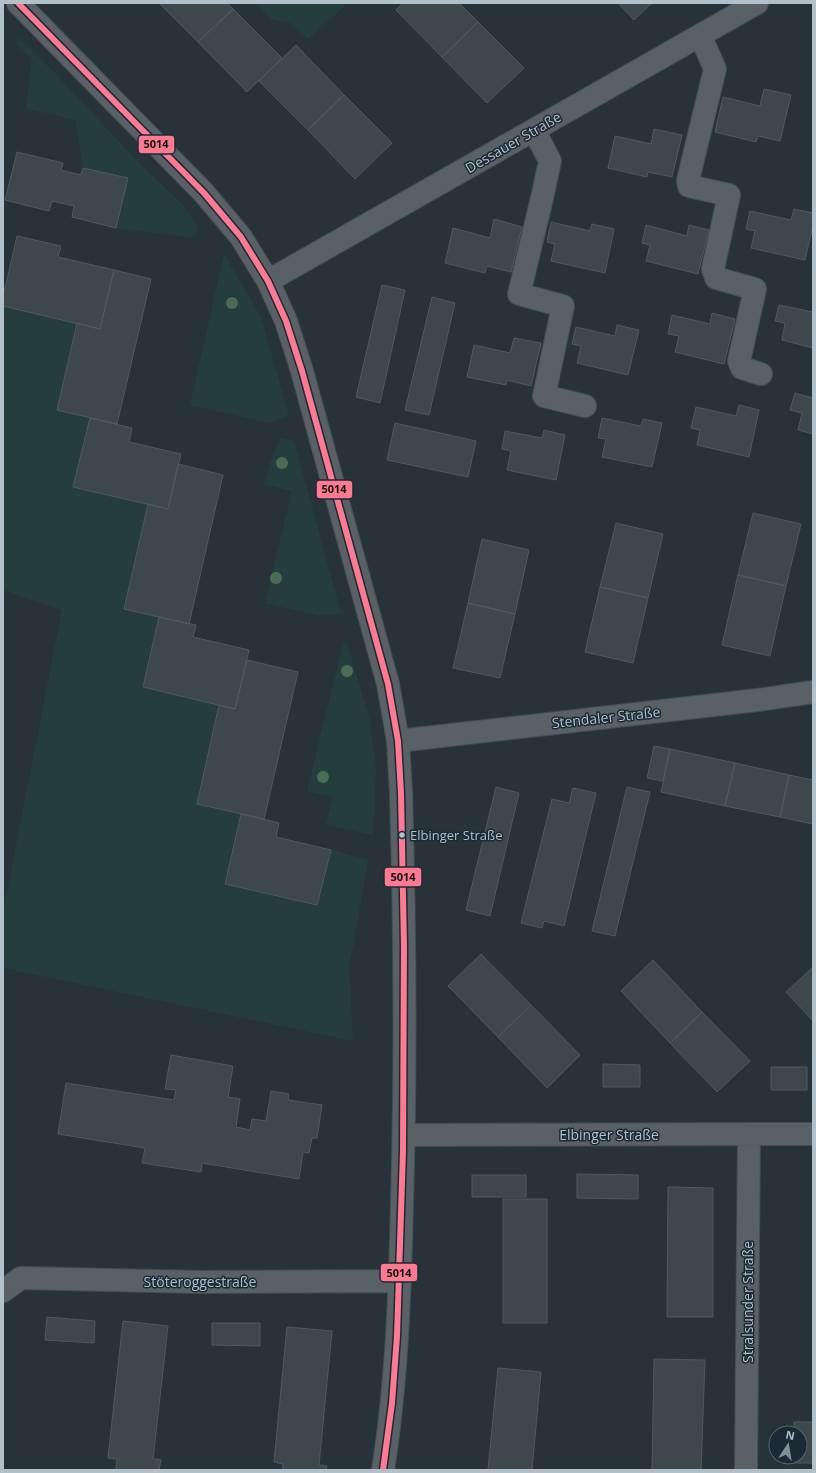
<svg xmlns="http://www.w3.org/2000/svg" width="816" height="1473" font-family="'Open Sans',sans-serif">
  <rect width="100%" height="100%" fill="#283339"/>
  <path fill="#253e3d" d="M256,3h87l1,4 -36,32 -15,-15 -22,-5z
    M18,37l38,37 81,87 45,43 17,24 -5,10 -78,-10 12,-50 -45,-10 -8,-48 -49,-12 6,-50 -15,-12z
    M224,254l37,63 28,99 -20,7 -79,-18z
    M3,306l74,17 -20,87 33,8 -16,69 74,17 -24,104 35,9 -16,70 76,18 -22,99 44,10 -16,69 92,22 14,-55 37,10 -19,109 4,72 -350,-73v-56l59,-302 -59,-20z
    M280,438l14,3 47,172 -22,3 -54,-13 27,-112 -28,-7 6,-21z
    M347,643l23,78 6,48 -3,66 -47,-10 7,-28 -26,-6 36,-146z"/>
  <path fill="#3e474c" stroke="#505a60" d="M159,3h68l6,6 -35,33z
    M403,3h56l19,19 -36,35 -46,-47z
    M618,3h34l-18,17z
    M233,9l49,49 -35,34 -49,-50z
    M478,22l46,46 -37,35 -45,-46z
    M296,45l48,50 -36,35 -49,-49z
    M764,89l27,6 -11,46 -22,-5 -2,6 -41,-10 8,-35 37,9z
    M344,95l48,48 -37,36 -47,-49z
    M654,129l28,6 -10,42 -24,-5 -1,5 -39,-9 7,-32 36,8z
    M17,152l46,11 -2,7 20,5 2,-7 45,10 -12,50 -44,-11 2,-11 -22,-5 -3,10 -44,-11z
    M794,209l19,4v12l-8,35 -54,-12 4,-17 -9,-2 4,-18 41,9z
    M494,219l28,8 -11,45 -24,-6 -2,7 -40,-10 8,-35 37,10z
    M551,222l39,9 2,-7 22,5 -9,44 -54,-12 4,-17 -8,-2z
    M646,225l41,11 2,-11 20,5 -11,44 -52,-13 4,-16 -8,-2z
    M17,236l44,10 -3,11 56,13 -14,59 -97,-23v-9z
    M114,270l37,9 -34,145 -60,-14 20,-87 23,6z
    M382,285l23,5 -25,113 -24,-6z
    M432,297l23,6 -26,112 -24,-5z
    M779,305l34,7v36l-31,-8 3,-17 -10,-2z
    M712,313l23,6 -11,45 -49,-12 4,-16 -11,-2 4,-19 38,9z
    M617,325l22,5 -11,45 -51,-12 4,-17 -9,-2 4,-17 39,9z
    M514,338l27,5 -10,43 -24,-6 -1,5 -39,-8 7,-32 36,8z
    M795,393l18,5v36l-15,-4 4,-17 -12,-3z
    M739,405l20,5 -10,47 -52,-12 3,-15 -9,-2 5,-21 40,9z
    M90,418l42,10 -3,14 52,12 -13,55 -95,-22z
    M602,418l39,8 2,-7 19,4 -10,44 -50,-10 4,-18 -8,-1z
    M395,423l81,18 -8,36 -81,-17z
    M544,430l21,5 -9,45 -49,-10 4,-19 -9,-2 3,-18 37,7z
    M178,464l45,11 -34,149 -65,-15 24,-105 20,5z
    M753,513l48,11 -15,62 -48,-11z
    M616,523l47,11 -15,64 -48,-11z
    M482,539l47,11 -14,64 -47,-11z
    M738,575l48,11 -16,70 -48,-11z
    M600,587l48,11 -15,65 -48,-11z
    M468,603l47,11 -15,64 -47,-10z
    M159,617l37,8 -3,12 56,13 -14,59 -92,-22z
    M247,660l51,12 -34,147 -67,-15 22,-99 16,4z
    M654,746l16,3 -7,32 -16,-3z
    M670,749l65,14 -10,43 -64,-14z
    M735,763l54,12 -9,42 -55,-11z
    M789,775l24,5v44l-33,-7z
    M496,787l23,6 -29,123 -24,-6z
    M627,787l23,5 -35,144 -23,-5z
    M573,788l23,5 -32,133 -20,-5 -2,7 -21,-5 31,-124 17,4z
    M241,814l38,9 -3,14 55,13 -14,55 -92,-21z
    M481,954l50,51 -33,32 -50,-51z
    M653,960l49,52 -32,31 -49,-52z
    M813,967v54l-27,-29z
    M531,1005l49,50 -33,33 -49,-51z
    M702,1012l48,49 -33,31 -47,-49z
    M171,1055l62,11 -5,31 12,2 -4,28 14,3 2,-11 14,2 5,-30 18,3 -1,6 34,5 -5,33h-5l-3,15 -6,-1 -4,27 -97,-16 -1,9 -59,-9 3,-15 -87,-14 8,-51 108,17 2,-10 -11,-1z
    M603,1064l37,1v22h-37z
    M771,1067h36v23h-36z
    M577,1174l61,1v24l-61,-1z
    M472,1175h54v22h-54z
    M668,1187l45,1v129h-46z
    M503,1199h44v124h-44z
    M47,1317l48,4 -1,22 -49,-3z
    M123,1321l45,5 -15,133 8,1 -2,10h-43l1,-11 -9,-1z
    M212,1323h48v23l-48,-1z
    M287,1327l45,4 -13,134 8,1 -1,4h-43v-6l-9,-2z
    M654,1359l51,1 -4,110h-49z
    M498,1368l43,4 -9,98h-44z
    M794,1422h19v41h-20v-6h7v-24h-6z"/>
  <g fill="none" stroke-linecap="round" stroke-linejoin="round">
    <defs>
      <path id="minor" d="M18,3l186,190 37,44 27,44 18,40 16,50 86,313 10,57 3,52c4,136 5,272 1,409 -2,89 -5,179 -19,268
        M700,35l15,34 -27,111 1,6 40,9 -16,74 3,9 39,11 -16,72 3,7 19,6
        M534,130l16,31 -8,37 -23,96 44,12 -19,90 41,10
        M268,281l489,-278
        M398,741l360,-41 55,-8
        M404,1135l409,-1
        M3,1291l18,-13 177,4 202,-1
        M746,1470l3,-336"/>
    </defs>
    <use href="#minor" stroke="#474e53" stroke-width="24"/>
    <use href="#minor" stroke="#596166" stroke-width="22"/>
    <defs>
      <path id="bus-1" d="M18,3l186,190 37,44 27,44 18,40 16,50 86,313 10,57 3,52 3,153 -1,205 -6,185 -5,67 -9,67"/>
    </defs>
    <use href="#bus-1" stroke="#1b2a34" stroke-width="9"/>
    <use href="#bus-1" stroke="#fe7a93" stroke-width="6"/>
  </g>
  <g fill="#4b6d54">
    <circle cx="232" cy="303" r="6"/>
    <circle cx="282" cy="463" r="6"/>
    <circle cx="276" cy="578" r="6"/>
    <circle cx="347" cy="671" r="6"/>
    <circle cx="323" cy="777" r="6"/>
  </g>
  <circle fill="#b2c0ca" stroke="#1b2a34" stroke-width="1.5" cx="402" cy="835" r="3.5"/>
  <g text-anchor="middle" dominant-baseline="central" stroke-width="3" stroke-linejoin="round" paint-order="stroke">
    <g font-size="13" fill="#b2c0ca" stroke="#1b2a34" text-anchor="start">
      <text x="410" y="835">Elbinger Straße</text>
    </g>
    <g font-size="14" fill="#b2c0ca" stroke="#1b2a34">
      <text transform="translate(513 142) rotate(-30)">Dessauer Straße</text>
      <text transform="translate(606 717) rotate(-6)">Stendaler Straße</text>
      <text x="609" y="1134">Elbinger Straße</text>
      <text x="200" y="1281">Stöteroggestraße</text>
      <text transform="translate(747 1302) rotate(-90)">Stralsunder Straße</text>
    </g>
  </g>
  <g stroke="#1b2a34" stroke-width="1.5">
    <rect x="138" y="135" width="37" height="19" rx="4" fill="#fe7a93"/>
    <rect x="316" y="480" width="37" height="19" rx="4" fill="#fe7a93"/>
    <rect x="384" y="867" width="38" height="20" rx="4" fill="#fe7a93"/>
    <rect x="380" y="1263" width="38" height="19" rx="4" fill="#fe7a93"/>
  </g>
  <g font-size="11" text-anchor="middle" font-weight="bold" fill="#111">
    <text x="156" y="148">5014</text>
    <text x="334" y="493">5014</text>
    <text x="403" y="881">5014</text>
    <text x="399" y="1277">5014</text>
  </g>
  <rect width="816" height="1473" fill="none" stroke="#b2c0ca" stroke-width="8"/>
  <g transform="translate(788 1445) rotate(12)"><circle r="19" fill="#1b2a34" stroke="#576670"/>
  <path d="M0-3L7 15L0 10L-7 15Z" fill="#828f97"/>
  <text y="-6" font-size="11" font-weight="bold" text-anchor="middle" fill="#b2c0ca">N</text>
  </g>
</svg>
